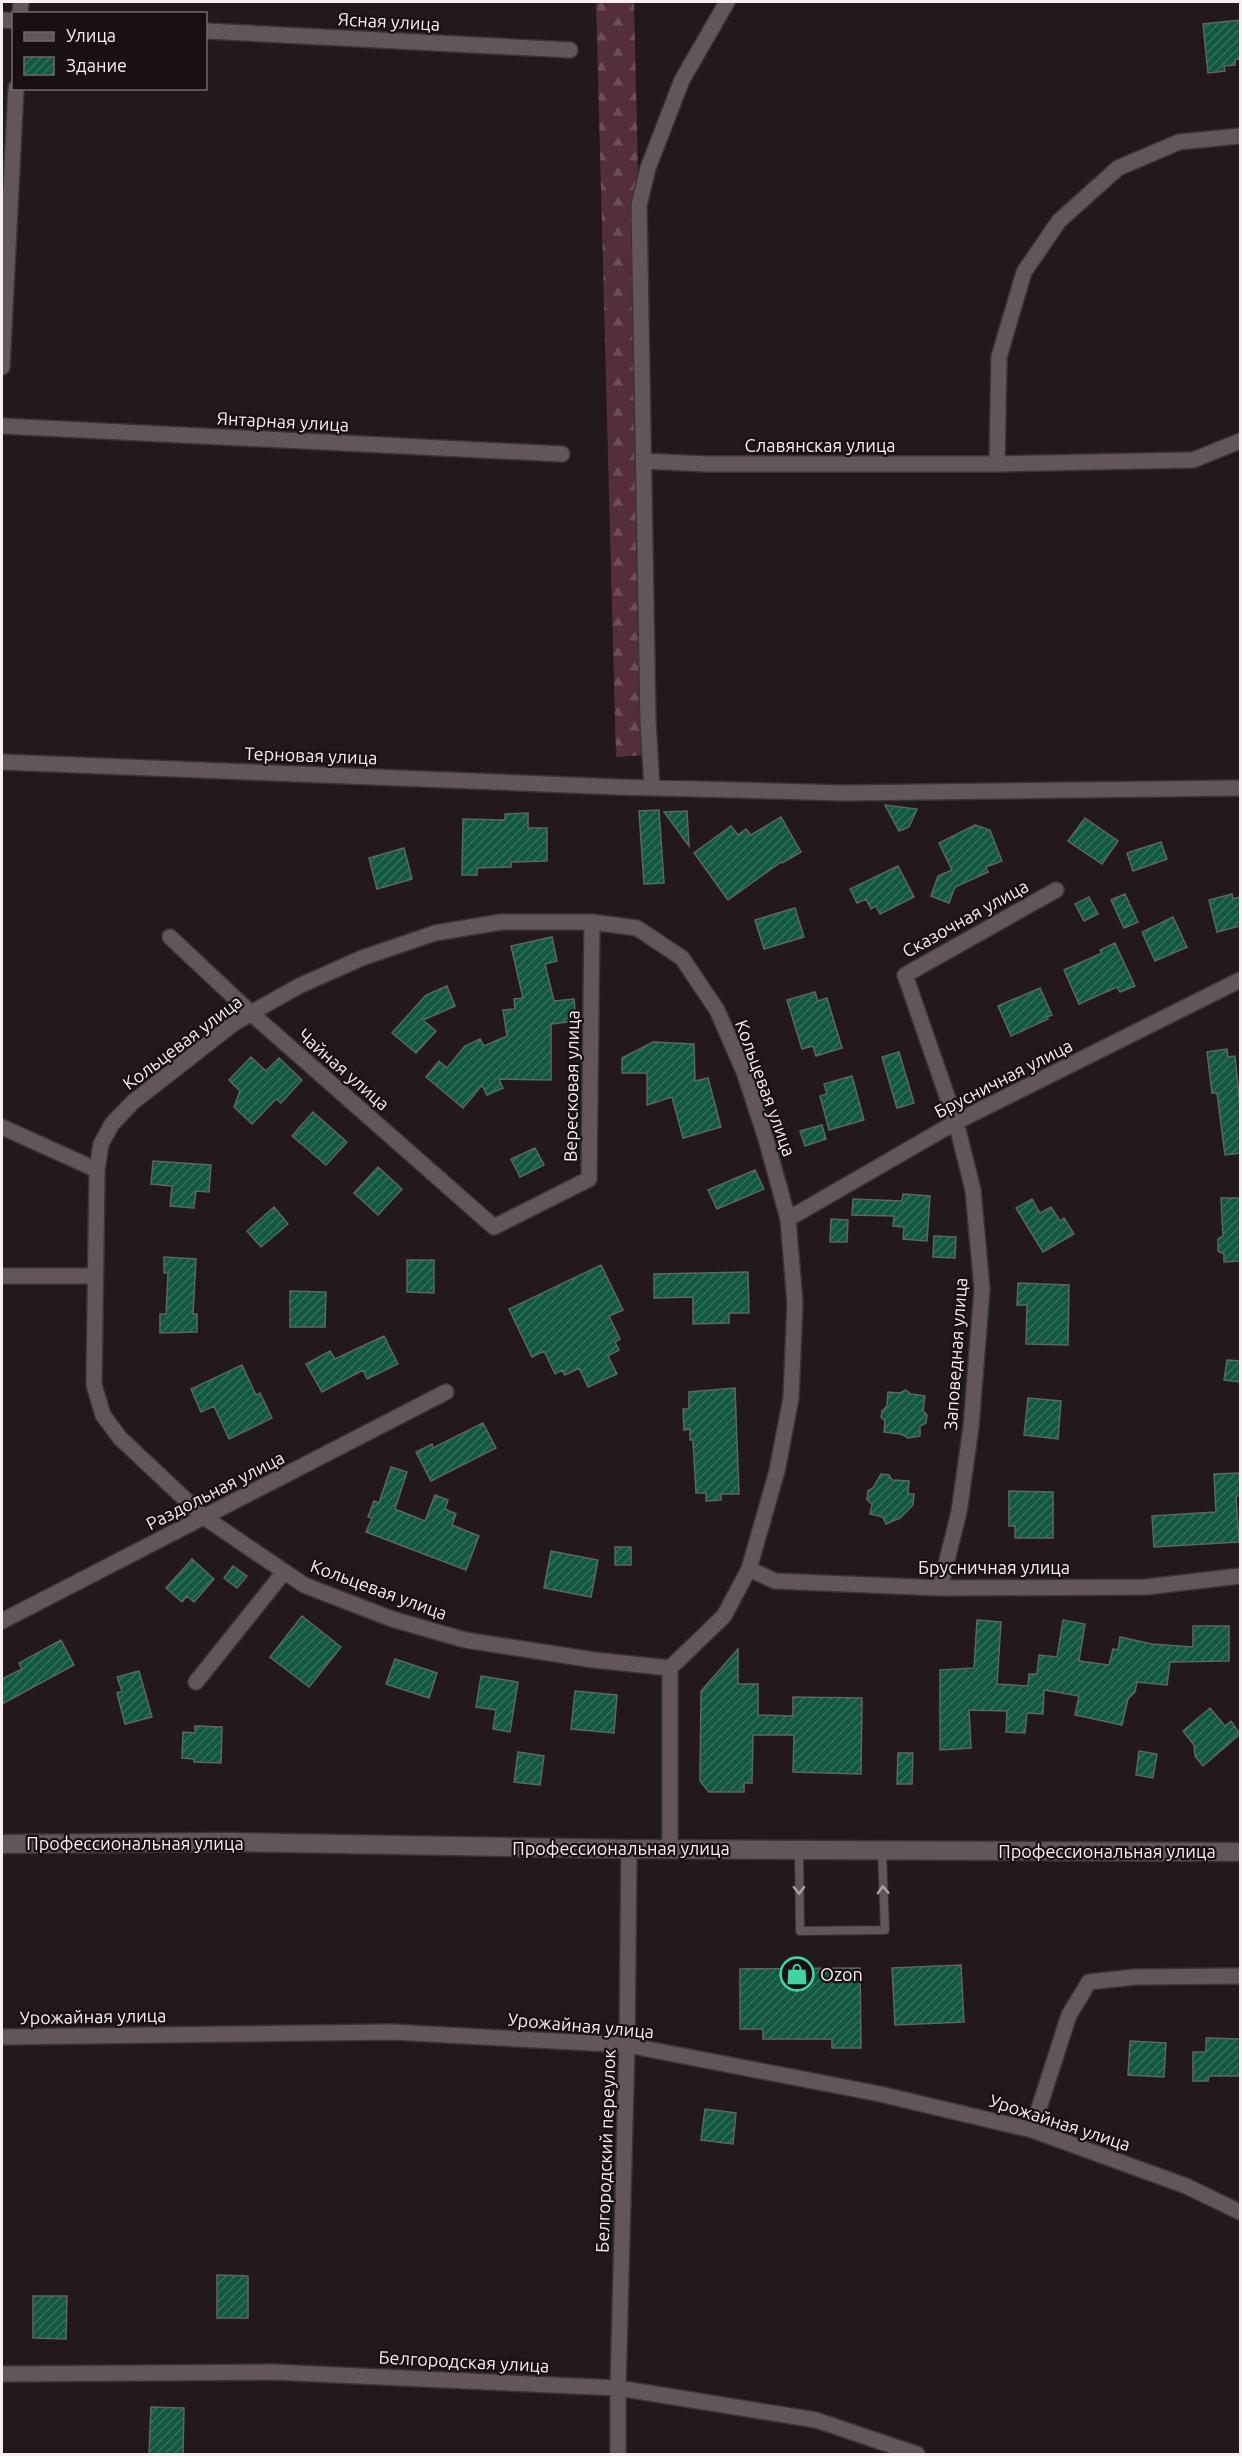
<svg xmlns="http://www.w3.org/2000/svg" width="1242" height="2456" font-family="Ubuntu,sans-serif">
  <defs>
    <pattern id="forest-firs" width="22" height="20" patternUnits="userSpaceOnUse" patternTransform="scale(1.5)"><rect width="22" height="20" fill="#542e3d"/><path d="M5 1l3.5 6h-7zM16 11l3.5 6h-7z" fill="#6d4d5a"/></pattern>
    <pattern id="building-hatch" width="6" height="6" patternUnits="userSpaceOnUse" patternTransform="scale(1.5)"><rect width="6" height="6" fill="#12573f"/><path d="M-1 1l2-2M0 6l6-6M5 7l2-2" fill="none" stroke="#356f5b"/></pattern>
  </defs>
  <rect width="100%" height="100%" fill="#23191c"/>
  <path fill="url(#forest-firs)" d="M596,2h38l17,723 -6,30 -29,2z"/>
  <path fill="url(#building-hatch)" stroke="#5b6761" stroke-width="1.5" d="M1240,20v39l-5,1v5l-11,1 1,5 -17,2 -5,-49z
    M885,805l32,4 -8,18 -10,4z
    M659,810l5,73 -20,1 -5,-73z
    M687,811l2,35 -25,-34z
    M528,813v15h19v33l-36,1v5l-34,1v7h-15l1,-56 42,1v-6z
    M781,817l20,35 -19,11 -1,-1 -53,38 -34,-47 37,-27 7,9 8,-6 5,6z
    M1085,818l33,23 -16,23 -34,-23z
    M975,825l15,5 12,31 -16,6 2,5 -33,15 -6,16 -18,-7 7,-20 14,-6 -13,-27z
    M1161,842l6,17 -34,12 -6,-18z
    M404,848l8,31 -35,10 -8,-31z
    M898,866l16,31 -34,17 -4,-8 -5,3 -5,-10 -9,4 -7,-14z
    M1125,894l13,28 -14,6 -13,-28z
    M1232,894l1,5 7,-2v29l-23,6 -8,-32z
    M1089,897l9,17 -14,7 -9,-17z
    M795,908l9,29 -40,12 -9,-29z
    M1173,917l14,30 -32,14 -13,-29z
    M552,937l5,24 -12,3 9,37 20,-2 2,22 -25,3v56l-52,-1 4,9 -16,7 -5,-10 -19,23 -37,-31 13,-16 8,7 18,-22 15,-7 4,7 23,-10 -4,-26 12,-1 -1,-10 9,-1 -12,-52z
    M1115,943l20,43 -15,6 -3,-5 -38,17 -15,-34 38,-17 -2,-3z
    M447,986l8,20 -32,14 13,11 -20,22 -24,-20 34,-38z
    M1040,988l12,27 -5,2 1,2 -37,17 -13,-30z
    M815,992l3,9 9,-3 15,50 -26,8 -3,-10 -11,3 -15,-49z
    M653,1042l41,2 1,37 13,-3 13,49 -38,11 -11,-41 -25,8v-32h-25v-15z
    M1227,1049l1,8 7,-1 5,51v46l-15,2 -8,-62h-5l-5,-41z
    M899,1052l15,51 -17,5 -15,-51z
    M251,1057l15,14 13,-13 23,22 -21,23 -5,-4 -24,25 -18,-17 6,-16 -11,-11z
    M852,1076l12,44 -35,10 -9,-34 7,-2 -3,-10z
    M313,1112l34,30 -21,23 -34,-29z
    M822,1125l4,14 -21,7 -5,-15z
    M535,1148l9,17 -24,12 -9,-18z
    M153,1161l58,4 -2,27 -13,-1 -2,17 -24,-2 2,-20 -21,-2z
    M378,1167l24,22 -24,26 -24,-22z
    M755,1170l9,19 -47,20 -9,-19z
    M903,1194l27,2 -3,45 -24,-2 1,-12 -11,-1 1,-10 -42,-1 1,-16 49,2z
    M1221,1198h19v63l-16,1v-8l-6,-3v-12l5,-3z
    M1032,1199l8,14 11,-6 9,14 4,-3 10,16 -31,18 -27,-44z
    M274,1207l14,17 -27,23 -14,-16z
    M831,1219l17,1 -1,22h-17z
    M934,1236l22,1 -1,21 -22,-1z
    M164,1257l32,2 -3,55h4v18l-37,1v-19h6l2,-41h-4z
    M407,1260h27v33l-27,-1z
    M601,1265l22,45 -14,6 11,23 -5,3 4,8 -11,6 9,18 -29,13 -9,-19 -14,7 -3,-5 -7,4 -11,-23 -12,6 -23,-48z
    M748,1272l1,41h-20v10l-36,1v-27l-39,1v-24z
    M1018,1283l51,2 -1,60 -42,-1 1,-39h-10z
    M290,1291l36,1 -1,35h-35z
    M384,1336l14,28 -31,15 -4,-9 -41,22 -16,-28 24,-13 5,8z
    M1227,1360l13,1v21l-16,-2z
    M242,1365l14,30 4,-2 12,25 -43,21 -15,-33 -13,6 -10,-23z
    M735,1388l4,106h-18v6l-15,1v-8h-10l-3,-53h-3v-11l-6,1 -1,-21h6v-17z
    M906,1390l5,4 14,2 -2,15 4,4 -1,8 -6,3v10l-12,2 -7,-4 -17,-2 1,-11 -4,-4 1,-6 5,-5 1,-14 12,1z
    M1028,1398l33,3 -3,38 -34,-4z
    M483,1423l13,25 -65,33 -15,-29 16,-8 1,4z
    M391,1467l16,5 -12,37 30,12 10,-26 13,5 -3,9 11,5 -4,11 27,11 -13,34 -100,-38 6,-14 -4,-1 6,-16 5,2z
    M1240,1473v23h-4l3,46 -85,5 -2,-31 64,-4 -2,-38z
    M881,1474l8,1 3,5 17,1 -1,13h6l-1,11 -13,13 -14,6 -3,-7 -13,-3 2,-10 -5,-4 1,-9 5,-3z
    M1009,1491l44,1v46h-38v-12h-6z
    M615,1547h16v18h-16z
    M551,1551l47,9 -7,37 -47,-9z
    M192,1559l22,20 -20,23 -7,-6 -5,6 -16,-14z
    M233,1566l14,10 -10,12 -13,-10z
    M302,1616l39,31 -32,40 -39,-30z
    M977,1620l24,2 -4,62 31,2 1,-12h8l2,-19 18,2 6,-37 22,4 -6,37 30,4 4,-16 5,1 2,-13 32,7 41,3v-21h36v35l-59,1 -3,23 -30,-3 -2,10 -7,7 -6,26 -47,-10 4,-19 -35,-6 -1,24 -16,-1 -2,20 -19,-1 1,-21 -38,-1 2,38 -31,2v-80l34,-2z
    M61,1640l13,25 -72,39v-25l20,-10 -3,-6z
    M738,1649v35h20v31l35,1v-19l69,1 -1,76 -68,-2 1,-37h-41l-1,48h-8v9h-35l-9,-11 1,-90z
    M395,1659l42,14 -8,25 -43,-14z
    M139,1671l13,46 -27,7 -8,-31 5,-2 -5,-14z
    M481,1676l37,6 -8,50 -17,-3 3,-19 -20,-3z
    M575,1691l42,4 -3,38 -43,-4z
    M1210,1708l15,18 6,-5 9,13 -37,32 -8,-10 -1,-11 -11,-14z
    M195,1726l27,1 -1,36 -27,-1v-3l-12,-1 1,-26 12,1z
    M1139,1751l18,3 -4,24 -17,-3z
    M518,1752l26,4 -4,29 -26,-3z
    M898,1753h15l-1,31h-15z
    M961,1965l3,57 -69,3 -3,-57z
    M860,1968l1,80h-29v-9h-69v-10h-23v-60z
    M1206,2038l34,1v37h-31l-1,5h-15v-29h13z
    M1130,2041l36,2 -2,34 -36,-2z
    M705,2109l31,4 -3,31 -32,-4z
    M217,2275l31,1v42h-31z
    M33,2296h34l-1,43 -33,-1z
    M151,2407l33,1 -1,46h-34z"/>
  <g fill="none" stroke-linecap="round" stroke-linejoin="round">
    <defs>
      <path id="service" d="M799,1851l1,80 85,-1 -3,-78"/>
      <path id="minor" d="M20,14l1,-12
        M2,20l12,1
        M206,31l364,19
        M2,367l14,-279
        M2,426l560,28
        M643,461l64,3h290l196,-4 47,-19
        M997,464l2,-107 25,-85 35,-51 59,-53 61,-26 61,-6
        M2,762l616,25 227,6 395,-5
        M652,788l-4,-67 -9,-516 9,-37 34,-88 45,-78
        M501,922h91l45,6 45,30 35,52 27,62 22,67 22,80 7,84 -4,95 -14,73 -28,98 -25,47 -54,52 -76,-8 -129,-20 -73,-21 -88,-34 -100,-68 -84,-79 -17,-23 -9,-30 3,-215 4,-26 11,-20 21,-22 100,-78 18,-11 48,-27 63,-28 73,-25z
        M170,937l81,76 243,214 95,-48 3,-257
        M2,1127l95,43
        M788,1219l168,-97 284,-142
        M2,1276h92
        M749,1569l26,12 165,7 206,-1 94,-11
        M940,1588l19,-76 12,-85 11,-138 -9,-99 -17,-68 -51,-147 151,-85
        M2,1621l444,-229
        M196,1682l88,-110
        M670,1848v-180
        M2,2037l390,-5 235,13 253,49 152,36 154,56 54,26
        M1032,2130l37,-115 20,-33 46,-5 105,-1
        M2,2374l271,-2 345,16 198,32 101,34
        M618,2454v-66l9,-343 2,-196"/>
      <path id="tertiary" d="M2,1844l225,-2 402,7 611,3"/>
    </defs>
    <use href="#service" stroke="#3b3436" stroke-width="10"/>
    <use href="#minor" stroke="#3b3436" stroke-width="18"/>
    <use href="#tertiary" stroke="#3b3436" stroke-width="21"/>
    <use href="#service" stroke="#62565a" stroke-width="8"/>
    <use href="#minor" stroke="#62565a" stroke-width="15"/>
    <use href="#tertiary" stroke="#62565a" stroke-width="18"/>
  </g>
  <defs><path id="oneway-chevron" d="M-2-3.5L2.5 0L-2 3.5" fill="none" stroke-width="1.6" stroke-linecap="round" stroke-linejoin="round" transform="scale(1.5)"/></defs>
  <g stroke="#aca2a6">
    <use href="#oneway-chevron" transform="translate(799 1890) rotate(89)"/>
    <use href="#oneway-chevron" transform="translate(883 1890) rotate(-92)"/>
  </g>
  <defs>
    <symbol id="shop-ring" viewBox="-11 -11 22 22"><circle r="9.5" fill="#191013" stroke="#42d4a0" stroke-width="1.5"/><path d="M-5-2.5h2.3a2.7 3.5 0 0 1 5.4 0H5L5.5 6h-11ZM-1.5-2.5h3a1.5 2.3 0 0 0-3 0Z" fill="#42d4a0"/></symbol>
  </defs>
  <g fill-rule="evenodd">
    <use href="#shop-ring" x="778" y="1955" width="38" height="38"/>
  </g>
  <g text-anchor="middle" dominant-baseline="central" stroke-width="4.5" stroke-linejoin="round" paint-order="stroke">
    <g font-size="18" fill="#f7eff2" stroke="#191013">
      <text transform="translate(389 21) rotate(3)">Ясная улица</text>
      <text transform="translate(283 421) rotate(3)">Янтарная улица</text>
      <text x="820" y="445">Славянская улица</text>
      <text transform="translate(311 755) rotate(2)">Терновая улица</text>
      <text transform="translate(965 918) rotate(-29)">Сказочная улица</text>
      <text transform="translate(182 1042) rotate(-37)">Кольцевая улица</text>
      <text transform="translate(344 1069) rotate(41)">Чайная улица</text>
      <text transform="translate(1003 1078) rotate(-27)">Брусничная улица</text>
      <text transform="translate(571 1086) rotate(-89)">Вересковая улица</text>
      <text transform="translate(766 1088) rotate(70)">Кольцевая улица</text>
      <text transform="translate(955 1354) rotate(-86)">Заповедная улица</text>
      <text transform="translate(215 1490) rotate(-27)">Раздольная улица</text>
      <text x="994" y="1567">Брусничная улица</text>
      <text transform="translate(379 1589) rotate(20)">Кольцевая улица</text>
      <text x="135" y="1843">Профессиональная улица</text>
      <text x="621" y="1848">Профессиональная улица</text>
      <text x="1107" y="1851">Профессиональная улица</text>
      <text transform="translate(93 2016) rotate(-1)">Урожайная улица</text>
      <text transform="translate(581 2025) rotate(5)">Урожайная улица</text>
      <text transform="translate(1060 2122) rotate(18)">Урожайная улица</text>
      <text transform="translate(605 2151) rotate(-88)">Белгородский переулок</text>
      <text transform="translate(464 2361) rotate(3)">Белгородская улица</text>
    </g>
    <g font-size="18" fill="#f7eff2" stroke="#191013" text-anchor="start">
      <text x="820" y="1974">Ozon</text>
    </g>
  </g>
  <rect width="1242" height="2456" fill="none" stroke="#f7eff2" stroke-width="6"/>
  <rect x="12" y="12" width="195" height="78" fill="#191013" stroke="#72696c" stroke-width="1.5"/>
  <rect x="24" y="32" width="30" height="9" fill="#62565a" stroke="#72696c" stroke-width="1.5"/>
  <text x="66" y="42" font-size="18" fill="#f7eff2">Улица</text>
  <rect x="24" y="57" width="30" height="18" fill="url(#building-hatch)" stroke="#72696c" stroke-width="1.5"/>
  <text x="66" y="72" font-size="18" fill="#f7eff2">Здание</text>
</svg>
